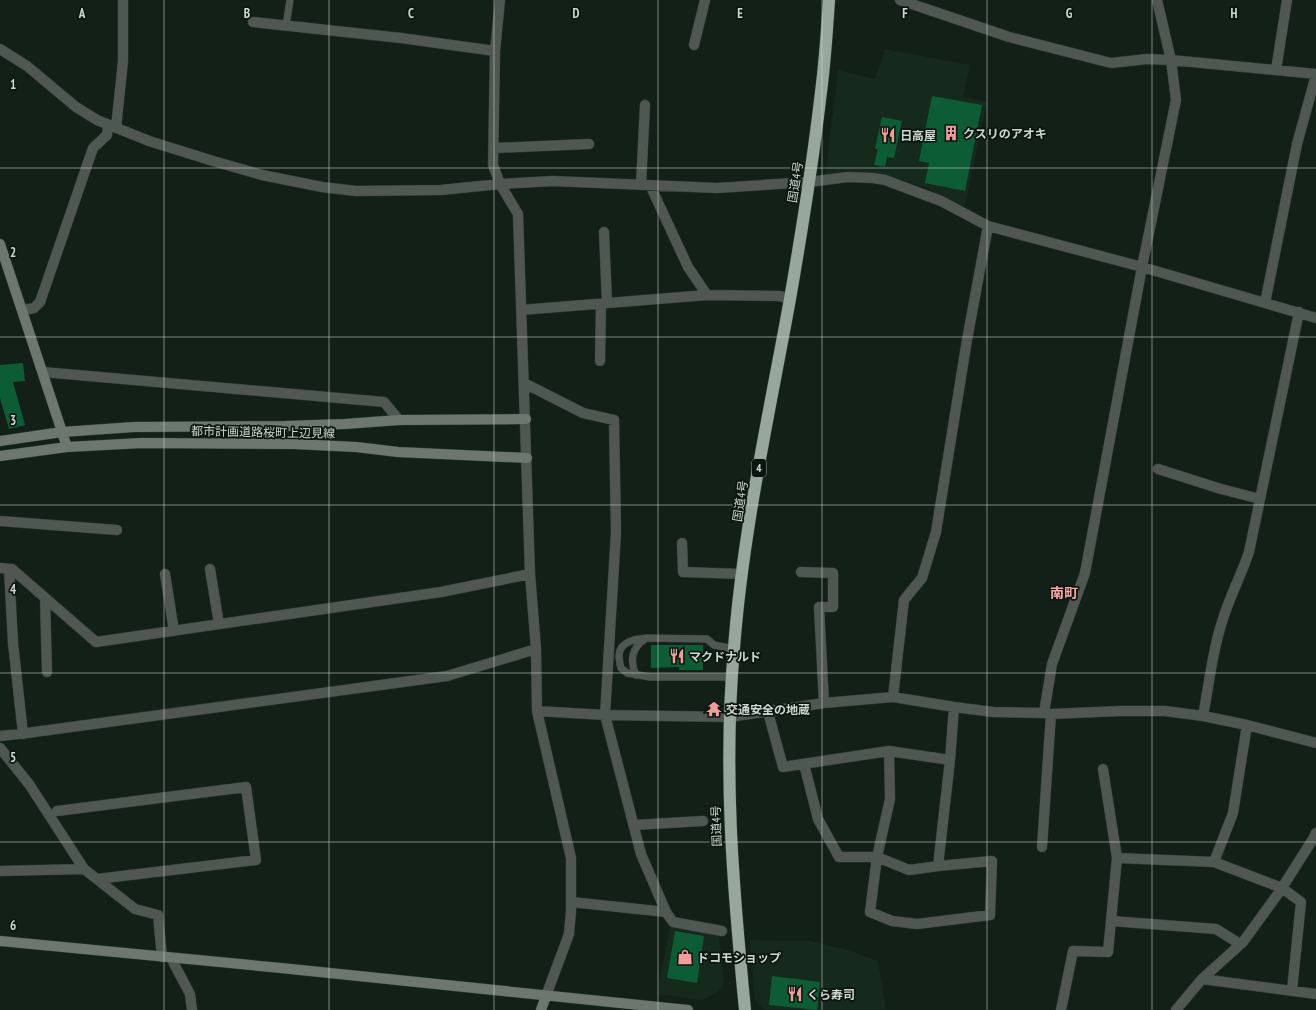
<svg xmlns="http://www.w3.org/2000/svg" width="1316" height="1010" font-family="'PT Sans Narrow','Noto Sans JP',sans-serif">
  <rect width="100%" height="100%" fill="#132018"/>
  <path fill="#16291d" d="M885,49l85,16 -7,32 24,5 -23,107 -37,-21 -36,-12 -32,-3 -34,3 13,-106 37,9z
    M670,926l49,9 5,49 -7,9 -15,7 -45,-6z
    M750,940l60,1 35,8 33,12 8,49h-122l-9,-10z"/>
  <path fill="#0c5d36" d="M932,96l50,9 -17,86 -40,-8 4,-20 -10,-2z
    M882,117l20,4 -8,37 -7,-1 -2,10 -11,-2 4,-16h-3z
    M23,363l2,18 -12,1 12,43 -16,4 -9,-31v-33z
    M651,645h52v25h-24v-3l-28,1z
    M675,931l29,5 -7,47 -30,-5z
    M772,976l48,6 -3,28 -48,-5z"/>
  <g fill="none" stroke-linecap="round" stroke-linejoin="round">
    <defs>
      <path id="lane" d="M286,26l4,-26
        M636,675c-6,-13 -5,-27 9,-36
        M732,677h-82l-23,-4 -6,-5c-1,-4 -2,-9 -2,-13 1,-14 17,-16 28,-17l60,1 7,6 20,4"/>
      <path id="street" d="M500,0l-5,51 -2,114 7,19 18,30 12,360 6,75 1,62 34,147v53l-2,23 -23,62
        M900,0l109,37 102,26 36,-4 24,1 145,14
        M253,22l148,16 94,13
        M694,45l11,-45
        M0,49l27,17 49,41 21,13 52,21 64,20 49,14 60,12 34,4 85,-1 59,-6 53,-3 164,7 92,-6 39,-5 25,1 12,2 56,21 47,25 154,41 174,51
        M1276,70l11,-70
        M116,128l7,-67v-61
        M494,148l95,-4
        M641,185l4,-80
        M650,185l38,82 19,28
        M604,232l3,71
        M1265,303l32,-159 19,-69
        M23,310l11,-2 6,-6 53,-154 14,-13 1,-10
        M521,310l186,-15 72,1 11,2
        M600,361l1,-57
        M43,372l341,30 15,18
        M524,383l59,30 31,7 2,112 -11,183 36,139 25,58 -95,-10
        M1158,469l63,20 39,10
        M0,521l117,9
        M682,543l1,29 59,2
        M0,568l12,1 84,73 345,-50 89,-18
        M9,569l4,74 10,91
        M210,569l9,55
        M801,572l32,1v34h-14l5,96
        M165,574l9,57
        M45,598l2,74
        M893,697l11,-97 18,-22 14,-46 31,-192 21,-114
        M537,711l68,4 124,2 95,-14 69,-6 61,10 39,5 51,1 7,1 69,-3h45l38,5 44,9 69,18
        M768,712l15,55 106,-16 61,9
        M1044,713l8,-49 33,-91 57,-306 34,-167 -5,-40 -14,-60
        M1203,716c6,-31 9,-64 19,-94 7,-24 19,-46 27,-70l50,-240
        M0,736l27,-3 420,-57 89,-27
        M0,748l29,36 55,85 51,40 23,6 4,42
        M804,764l14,55 21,38h38l13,-58 -1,-48
        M1103,769l14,89
        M57,811l189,-24 10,73 -159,19
        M634,825l69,-4
        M1042,847l9,-133
        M1214,862l68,26 19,14 -9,88
        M938,866l-29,4 -32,-13 -7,55 22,9 25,3 73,-9 2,-54 -54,5 12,-106 4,-53
        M0,871l84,-2
        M666,912l7,10 49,9
        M1111,921l105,8 24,15
        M171,958l19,36 2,16
        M1202,979l114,15
        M1061,1010l12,-59 35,1 9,-94 97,4 19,-49 14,-88
        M1176,1010l26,-31 41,-37 37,-51 33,-52 3,-6"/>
      <path id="secondary" d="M0,244l67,203
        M0,441l62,-9 72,-5 151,-1 60,-2 54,-4 127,-1
        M0,456l67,-9 75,-4 152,1 62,3 42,5 129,6
        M0,941l281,27 407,42
        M541,1010l5,-14"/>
      <path id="highway" d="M745,1010c-12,-123 -22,-239 -11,-362 9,-118 35,-233 56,-349 12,-69 23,-138 31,-207 4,-31 6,-61 8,-92"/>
    </defs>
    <use href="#lane" stroke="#2d3a32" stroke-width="8"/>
    <use href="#street" stroke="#2d3a32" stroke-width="11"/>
    <use href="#secondary" stroke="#2d3a32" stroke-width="11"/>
    <use href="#highway" stroke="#2d3a32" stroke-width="13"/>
    <use href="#lane" stroke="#505652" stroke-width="7"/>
    <use href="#street" stroke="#505652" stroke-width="10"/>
    <use href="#secondary" stroke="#6d7770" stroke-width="10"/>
    <use href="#highway" stroke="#97a79c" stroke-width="12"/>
  </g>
  <path fill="none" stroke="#cfd7d1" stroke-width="1" stroke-opacity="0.55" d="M164,0v1010M329,0v1010M494,0v1010M658,0v1010M822,0v1010M987,0v1010M1152,0v1010M0,168h1316M0,337h1316M0,505h1316M0,673h1316M0,842h1316"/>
  <defs>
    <symbol id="building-bare" viewBox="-9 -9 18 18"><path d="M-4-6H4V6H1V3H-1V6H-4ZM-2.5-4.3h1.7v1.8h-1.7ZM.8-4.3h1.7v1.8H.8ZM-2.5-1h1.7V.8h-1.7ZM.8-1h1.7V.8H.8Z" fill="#f59b9a" stroke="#0a160f" stroke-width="2.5" paint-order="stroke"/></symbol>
    <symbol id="restaurant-bare" viewBox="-9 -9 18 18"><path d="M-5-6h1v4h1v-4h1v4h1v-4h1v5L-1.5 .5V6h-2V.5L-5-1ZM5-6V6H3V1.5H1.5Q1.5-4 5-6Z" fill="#f59b9a" stroke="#0a160f" stroke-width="2.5" paint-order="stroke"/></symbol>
    <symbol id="temple-bare" viewBox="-9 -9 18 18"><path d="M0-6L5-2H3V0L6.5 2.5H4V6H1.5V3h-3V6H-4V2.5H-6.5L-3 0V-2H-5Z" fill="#f59b9a" stroke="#0a160f" stroke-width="2.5" paint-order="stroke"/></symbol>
    <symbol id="shop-bare" viewBox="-9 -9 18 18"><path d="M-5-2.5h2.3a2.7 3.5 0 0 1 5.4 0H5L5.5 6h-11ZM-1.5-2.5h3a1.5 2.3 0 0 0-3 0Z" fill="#f59b9a" stroke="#0a160f" stroke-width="2.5" paint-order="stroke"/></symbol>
  </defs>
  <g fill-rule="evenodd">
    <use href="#building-bare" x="940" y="122" width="22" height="22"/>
    <use href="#restaurant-bare" x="877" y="124" width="22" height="22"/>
    <use href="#restaurant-bare" x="666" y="645" width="22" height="22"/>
    <use href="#temple-bare" x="703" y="698" width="22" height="22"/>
    <use href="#shop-bare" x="674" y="946" width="22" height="22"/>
    <use href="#restaurant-bare" x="784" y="983" width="22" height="22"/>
  </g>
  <g text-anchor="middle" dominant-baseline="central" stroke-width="3.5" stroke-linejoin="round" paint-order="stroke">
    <rect fill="#0a160f" stroke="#949d97" stroke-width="1" x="752" y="459" width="14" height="18" rx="3"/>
    <g font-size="11" font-weight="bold" fill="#cfd7d1">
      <text x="759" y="468">4</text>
    </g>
    <g font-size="12" font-weight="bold" fill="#cfd7d1" stroke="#0a160f" text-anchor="start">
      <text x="963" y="133">クスリのアオキ</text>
      <text x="900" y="135">日高屋</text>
      <text x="689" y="656">マクドナルド</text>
      <text x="726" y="709">交通安全の地蔵</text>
      <text x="697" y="957">ドコモショップ</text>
      <text x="807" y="994">くら寿司</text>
    </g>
    <g font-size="12" fill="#cfd7d1" stroke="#0a160f">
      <text transform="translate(795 182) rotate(-81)">国道4号</text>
      <text transform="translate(263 432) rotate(1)">都市計画道路桜町上辺見線</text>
      <text transform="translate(740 501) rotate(-81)">国道4号</text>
      <text transform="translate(716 826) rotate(-92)">国道4号</text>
    </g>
    <g font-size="14" font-weight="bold" fill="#f9a5a3" stroke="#0a160f">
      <text x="1064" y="593">南町</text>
    </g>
  </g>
  <g font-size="13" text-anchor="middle" font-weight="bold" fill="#cfd7d1" stroke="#0a160f" stroke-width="3.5" stroke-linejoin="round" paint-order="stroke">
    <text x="82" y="18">A</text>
    <text x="247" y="18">B</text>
    <text x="411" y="18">C</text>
    <text x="576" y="18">D</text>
    <text x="740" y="18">E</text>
    <text x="905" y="18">F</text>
    <text x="1069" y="18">G</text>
    <text x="1234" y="18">H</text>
    <text x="13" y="89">1</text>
    <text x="13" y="257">2</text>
    <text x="13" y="425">3</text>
    <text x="13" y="594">4</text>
    <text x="13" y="762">5</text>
    <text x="13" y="930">6</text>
  </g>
</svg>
